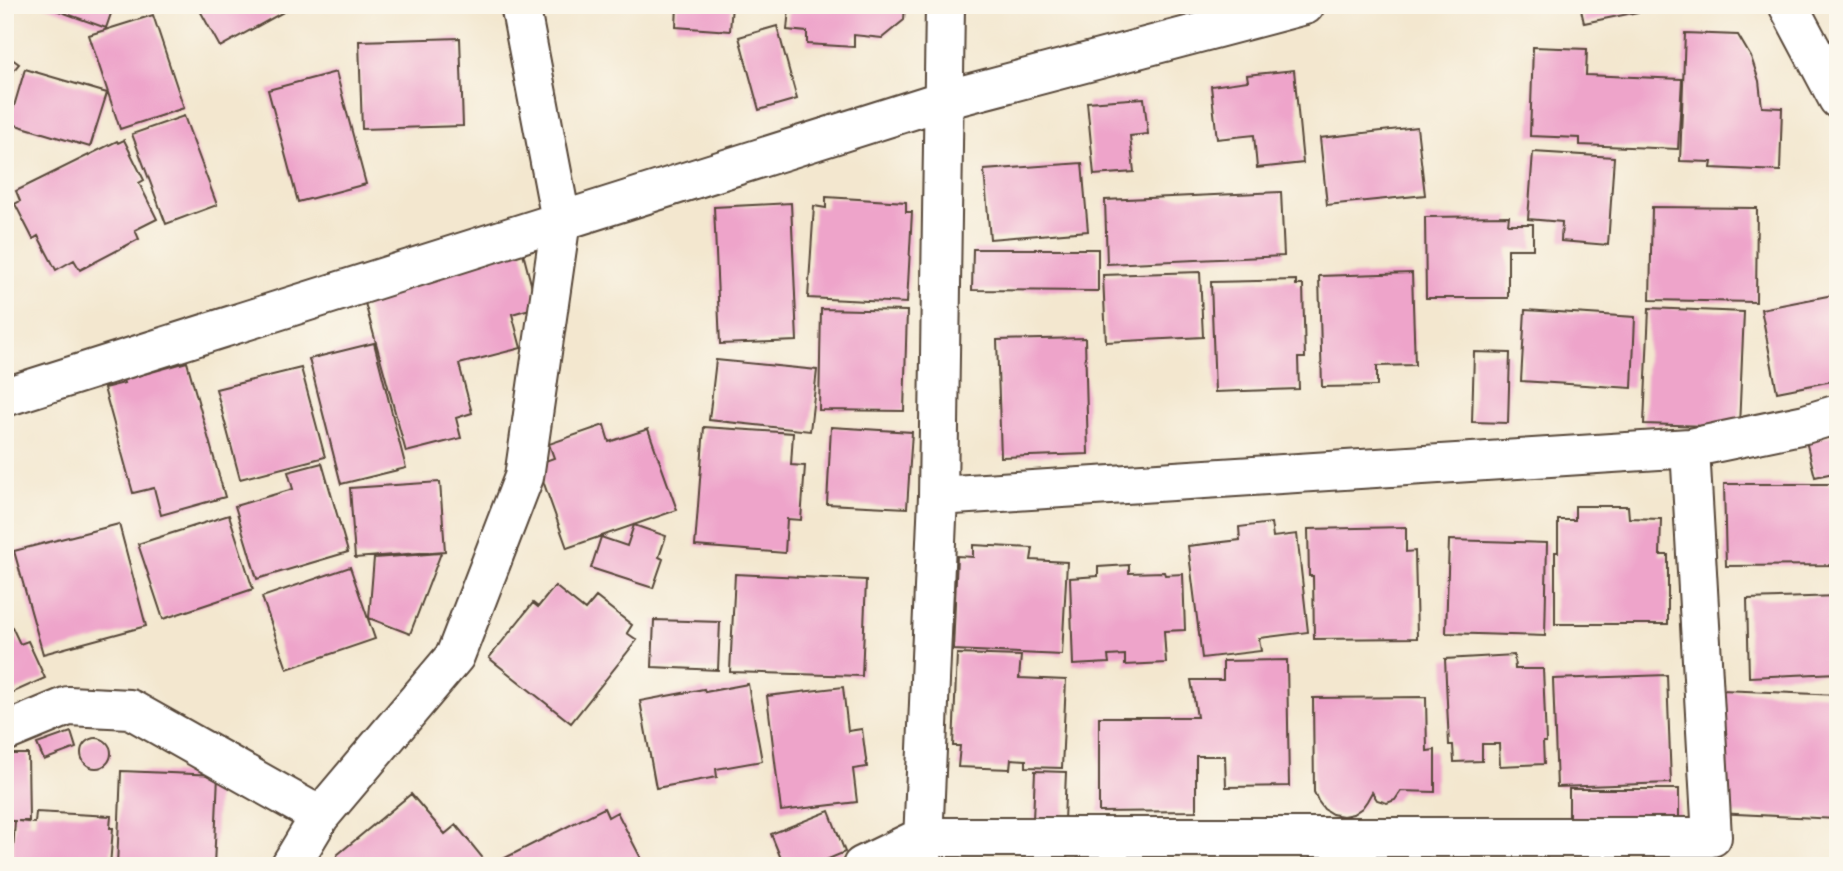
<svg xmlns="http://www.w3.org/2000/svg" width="1843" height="871" font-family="Mali,sans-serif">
  <rect width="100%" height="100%" fill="#fbf7ec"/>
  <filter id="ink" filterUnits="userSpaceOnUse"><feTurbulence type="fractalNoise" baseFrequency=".0143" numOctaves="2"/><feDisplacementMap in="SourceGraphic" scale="14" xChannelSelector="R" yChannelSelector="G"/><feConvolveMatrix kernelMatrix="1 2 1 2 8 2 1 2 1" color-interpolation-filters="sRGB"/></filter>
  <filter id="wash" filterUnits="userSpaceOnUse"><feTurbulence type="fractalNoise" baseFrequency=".00686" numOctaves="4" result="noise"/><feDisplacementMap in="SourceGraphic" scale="28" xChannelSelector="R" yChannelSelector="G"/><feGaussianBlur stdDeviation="1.57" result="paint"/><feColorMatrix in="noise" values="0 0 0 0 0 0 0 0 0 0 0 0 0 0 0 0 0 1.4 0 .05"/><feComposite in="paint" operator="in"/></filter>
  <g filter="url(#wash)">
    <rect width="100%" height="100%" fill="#f3e7cf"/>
    <g id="blocks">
      <path fill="#eea4ca" d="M42,5h72l-8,23z
        M197,5h99l-76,42z
        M677,5h55l-2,26 -54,-4z
        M781,5h124l-1,15 -22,18 -28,-3v12l-47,-3v-12l-20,-2 2,-22 -8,-1z
        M1580,5h57l1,7 -54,11z
        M153,15l31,93 -64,21 -31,-94z
        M777,26l20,73 -38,11 -20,-73z
        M1685,33l53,2 13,22 8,24 3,26 20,1 -2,63 -69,-3 1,-6 -32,-1z
        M460,38l3,88 -101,3 -3,-88z
        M1533,47l54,2 -1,26 96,4 -4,70 -98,-4v-7l-50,-2z
        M5,54l14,10 -14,17z
        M25,69l82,24 -17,54 -81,-24z
        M1294,70l9,93 -46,5 -3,-33 -37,4 -6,-53 37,-5 -1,-6z
        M336,72l30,112 -68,18 -30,-112z
        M1144,98l4,36 -18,2 4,36 -40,3 -7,-73z
        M184,116l33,89 -51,19 -34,-90z
        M1417,127l8,68 -98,10 -7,-67z
        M124,140l20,40 -5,3 18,36 -22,11 4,9 -59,31 -6,-10 -18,10 -18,-34 -5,3 -18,-35 5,-3 -4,-10 101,-50 1,2z
        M1533,152l81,5 -6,88 -47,-4 1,-19 -34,-3z
        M1082,163l6,68 -98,8 -6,-69z
        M1281,192l3,64 -177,8 -2,-64z
        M826,197l80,5v10h6l-5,91 -99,-5 6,-92 12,2z
        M791,203l6,138 -77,3 -6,-137z
        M1652,207l105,1 -1,94 -106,-2z
        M1509,216l-1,8h25v25h-25v49h-82l-1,-81z
        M522,249l15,58 -25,7 9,34 -62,16 13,49 -16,5 5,20 -55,14 -44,-160z
        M973,249h125v42l-126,-1z
        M1200,272l3,65 -97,5 -3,-67z
        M1412,273l3,92 -38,1v20l-55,1 -3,-111z
        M1296,280v5h7l2,73h-7l1,31 -84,3 -4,-110z
        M1838,294v86l-61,12 -16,-83z
        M1649,308l95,4 -5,115 -95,-3z
        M821,309l86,2 -3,100 -85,-1z
        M1525,310l110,7 -3,71 -111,-7z
        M1085,338l3,116 -87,3 -4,-117z
        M374,343l32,125 -65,16 -32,-125z
        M1474,352l36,1 -2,70 -36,-1z
        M716,360l101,10 -7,61 -101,-11z
        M187,362l38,135 -64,18 -7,-27 -21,5 -29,-105 20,-5 -1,-3z
        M301,368l24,89 -85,22 -24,-90z
        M604,425l5,17 39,-13 29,81 -110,38 -30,-84 17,-6 -5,-14z
        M704,427l89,6 -2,32 14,1 -4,54 -14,-1 -2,34 -90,-7z
        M831,427l81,5 -5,76 -80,-4z
        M1838,434v38l-23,5 -9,-36z
        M322,463l26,89 -91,27 -22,-73 58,-17 -5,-17z
        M440,482l5,69 -90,7 -5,-70z
        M1724,484h114v81l-112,1z
        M1575,506h53l1,12 32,1 -1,36h8v69h-113v-72h3v-32h17z
        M229,515l24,74 -90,30 -25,-75z
        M1271,523l2,14 24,-3 11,98 -49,6 2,13 -59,7 -14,-112 52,-6 -1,-13z
        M119,524l27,102 -103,28 -29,-103z
        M634,525l32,11 -7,21 4,2 -10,29 -62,-20 10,-31 26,9z
        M1406,527v25l9,-1 2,87 -103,1 -1,-63h-4l-1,-47z
        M1449,540l98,3 -2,93 -99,-3z
        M973,545l60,3 -2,12 36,2 -5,93 -109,-5 4,-94 16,1z
        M441,553l-31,81 -41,-16 5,-60z
        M1129,565v8l35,-1 1,3 18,-1 2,56 -21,1 2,32 -41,2v-10l-17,1 1,7 -36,2 -3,-87 28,-2v-9z
        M350,567l25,72 -88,30 -25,-72z
        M735,574l131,6 -4,96 -132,-4z
        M555,586l30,24 11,-13 36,28 -5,8 10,7 -66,83 -82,-65 44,-55 5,4z
        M1838,596v77l-89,4 -2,-78z
        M5,612l15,32 8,-3 17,37 -40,18z
        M654,620l66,2 -2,48 -66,-3z
        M957,654l64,2 -2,22 47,2 -4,88 -36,-1v-7l-15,-1 -1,10 -52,-2 2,-21h-7z
        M1514,655l1,14h28l3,73h-3l1,22 -44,2 -1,-22h-17v17l-28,1 -1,-17h-4l-4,-86z
        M1287,660l2,126 -63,1 -1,-31h-29v55l-97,1v-95h98l-6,-37h32v-19z
        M1667,675l4,108 -114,4 -4,-108z
        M748,684l14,77 -46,8 1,8 -61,11 -16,-87 64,-12 1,3z
        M843,687l5,44 14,-2 5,38 -14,2 4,33 -76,9 -14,-115z
        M1721,690l117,5 -1,124 -121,-6z
        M1426,697l1,54 8,-1v42l-34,-1 -6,9 -8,3 -10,-3 -5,-8 -5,9 -5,7 -9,6 -10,2 -11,-2 -8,-5 -6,-8 -4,-9 -1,-94z
        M71,732l5,16 -32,12 -7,-16z
        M81 753a15 15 0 1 1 30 0a15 15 0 1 1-30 0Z
        M5,754h23l1,67h-11l17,2 1,-11 75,4 -1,12h3l-3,38h-98l3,-45h-10z
        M121,771l97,4 -4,91h-97z
        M1035,771l31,1 -2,49 -31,-1z
        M1569,789h110v30h-110z
        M411,794l34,40 11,-9 30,37 -5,4h-146l2,-11z
        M604,808l4,9 9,-5 28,54h-139l-3,-7z
        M829,811l16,41 -33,14h-28l-13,-32z"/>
    </g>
  </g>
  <g filter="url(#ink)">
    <use href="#blocks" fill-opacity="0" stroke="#574639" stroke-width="2"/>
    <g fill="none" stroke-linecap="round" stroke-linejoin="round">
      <defs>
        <path id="minor" d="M1788,5l50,94
          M5,397l939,-297 361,-95
          M938,496l752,-48 115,-24 33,-10
          M5,732l63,-26 62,3 190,107
          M922,864l16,-368 7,-491
          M290,866l30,-50 135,-160 69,-179 37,-257 -41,-215
          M862,866l60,-29h790l-22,-389"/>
      </defs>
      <use href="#minor" stroke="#574639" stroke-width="42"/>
      <use href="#minor" stroke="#fff" stroke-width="38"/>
    </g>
  </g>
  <rect width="1843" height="871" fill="none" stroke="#fbf7ec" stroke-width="28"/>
</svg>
